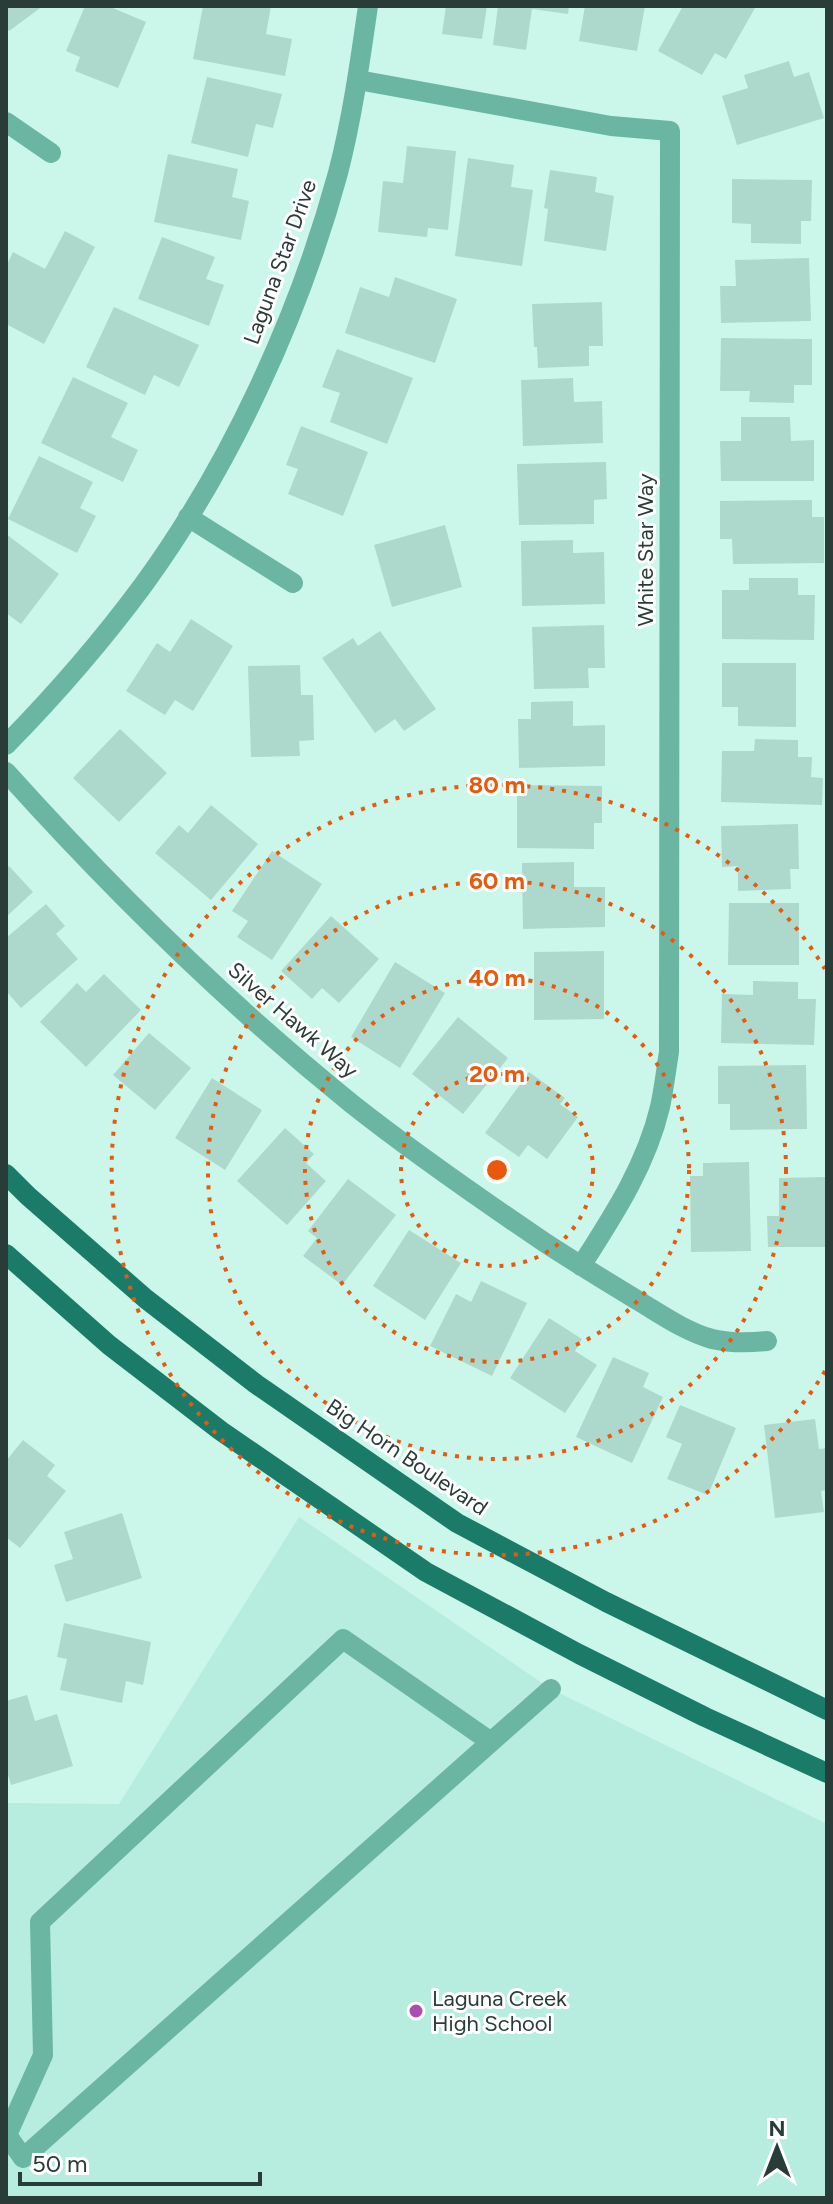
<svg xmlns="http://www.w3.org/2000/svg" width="833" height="2204" font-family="Figtree,sans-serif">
  <rect width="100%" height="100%" fill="#cbf7ea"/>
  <path fill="#b7edde" d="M299,1517l252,172 276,135v374h-821v-395l113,1z"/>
  <path fill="#add9cc" d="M6,6h37l-34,25 -3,-4z
    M85,6h23l38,16 -28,66 -43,-17 5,-14 -14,-6z
    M203,6h68l-5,28 26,5 -7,37 -92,-17z
    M446,6h41l-5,33 -40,-5z
    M498,6h71l-1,8 -36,-5 -6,41 -33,-5z
    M585,6h60l-8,45 -58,-10z
    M683,6h69l3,2 -29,51 -11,-6 -13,22 -44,-24z
    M789,61l5,16 15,-5 15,46 -87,27 -15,-49 26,-8 -4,-13z
    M207,77l75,17 -9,34 -17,-4 -8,33 -57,-14z
    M407,146l49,5 -8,79 -20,-2 -1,9 -49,-5 5,-51 20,2z
    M168,154l70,15 -6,28 17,4 -8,39 -87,-18z
    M468,158l46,7 -3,22 22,3 -11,76 -67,-10z
    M550,170l47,7 -2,15 19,4 -8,55 -62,-10 4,-32 -4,-1z
    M732,179l80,1 -1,41h-10v23l-50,-1v-19l-19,-1z
    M65,231l30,16 -51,97 -38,-20v-58l7,-14 32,17z
    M162,237l53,20 -9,22 18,6 -15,41 -71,-27z
    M809,258l2,63 -90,2 -1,-37h16l-1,-26z
    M395,277l62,22 -22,64 -90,-30 15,-46 29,10z
    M602,302l1,44h-14v20l-51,2 -1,-21h-3l-2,-43z
    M114,307l85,38 -20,42 -25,-12 -9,20 -59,-28z
    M721,338l91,1v46h-18v18l-45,-1 1,-11h-30z
    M337,349l76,29 -26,66 -57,-22 10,-29 -18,-6z
    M73,377l55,26 -17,34 27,13 -15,32 -82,-39z
    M573,378l1,24 28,-1 1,42 -80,3 -2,-66z
    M741,417h49l1,24 23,-1v41h-93l-1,-40h21z
    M301,426l67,26 -25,64 -55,-22 10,-25 -12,-4z
    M39,456l54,26 -13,26 16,8 -19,37 -69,-34z
    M606,462l1,37 -13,1v24l-75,1 -2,-61z
    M812,500v17h12v46l-91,1 -1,-25h-12v-38z
    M445,525l17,62 -70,20 -18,-62z
    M6,534l53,40 -38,50 -15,-11z
    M573,540v13l31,-1 1,52 -83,2 -1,-65z
    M749,578h49v17h17l-1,45 -92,-1v-49h27z
    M191,619l42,27 -40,65 -18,-11 -10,15 -39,-24 31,-48 13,9z
    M604,625l1,43h-17l1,20 -55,1 -2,-62z
    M380,631l56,78 -32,22 -9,-12 -20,14 -53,-75 31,-20 5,8z
    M722,663h74v64l-58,-1v-19h-16z
    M300,665l1,30h12l1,45 -15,1 1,15 -49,1 -3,-91z
    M573,701v25l32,-1v41l-86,2 -1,-49h13v-17z
    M120,729l47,44 -48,49 -46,-44z
    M755,739l43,1v17h14l-1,20 12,1 -1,27 -101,-3 1,-51h32z
    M517,785l85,1v37h-8v26l-77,-1z
    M211,805l47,39 -47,56 -56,-47 24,-28 9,8z
    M798,824l1,45h-9l1,20 -53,2v-25l-16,1 -1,-41z
    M272,851l50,33 -50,76 -35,-23 11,-16 -16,-10z
    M574,862v25h31v40l-82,2 -1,-66z
    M9,866l24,26 -27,25v-48z
    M729,903h70v62h-71z
    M46,904l19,22 -9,8 22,25 -57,49 -15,-17v-53z
    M331,916l48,43 -40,44 -17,-15 -10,11 -31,-28z
    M604,951v68l-70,1v-68z
    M395,962l50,31 -45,75 -49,-31z
    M104,974l37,36 -55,57 -46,-45 37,-39 9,9z
    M753,981l45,1v17h18l-2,46 -93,-2 1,-49 31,1z
    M458,1017l50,41 -45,56 -51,-40z
    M149,1033l42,35 -36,42 -42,-35z
    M806,1065l1,64 -77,1v-26h-12v-38z
    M529,1072l36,26 -5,6 18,13 -31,42 -19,-14 -9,12 -34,-24z
    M212,1078l50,32 -37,60 -50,-32z
    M285,1128l29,26 -8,9 20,18 -39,44 -50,-44z
    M749,1162l2,89 -60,1 -1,-76h13v-13z
    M827,1177v70h-59l-1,-31h12v-38z
    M348,1179l48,36 -54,70 -39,-29 14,-18 -9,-7z
    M409,1230l52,33 -36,57 -52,-34z
    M481,1281l46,22 -35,73 -62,-30 26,-52 15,8z
    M549,1318l33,21 -7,12 22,14 -32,48 -55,-35z
    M613,1357l36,16 -6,14 20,10 -31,66 -56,-26z
    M680,1405l56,23 -28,67 -41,-16 15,-35 -16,-7z
    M815,1419l4,30 8,-1v42l-6,1 3,21 -49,6 -11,-93z
    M23,1440l32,25 -8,11 19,15 -46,57 -14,-11v-76z
    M122,1513l20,65 -76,24 -12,-37 19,-6 -9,-27z
    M64,1623l87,19 -8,43 -17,-4 -4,22 -62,-13 7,-31 -10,-2z
    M27,1695l8,26 22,-7 16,52 -62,19 -5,-17v-67z"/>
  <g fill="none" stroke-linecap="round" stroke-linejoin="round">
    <path stroke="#6bb6a3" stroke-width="20" d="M358,80l253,46 59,5 -1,921c-3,18 -5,37 -9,55 -14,59 -47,109 -79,159
      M6,122l45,31
      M188,517l105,66
      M6,745c49,-50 96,-104 138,-161 87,-120 155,-268 194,-411 14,-54 22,-111 30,-167
      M6,772c107,119 221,231 346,332 62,49 127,94 192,138 32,21 65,41 98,61 23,14 45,29 70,36 17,4 37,4 55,2
      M491,1742l-148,-103 -303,283 3,133 -36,80 16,23 468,-416 60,-53"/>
    <path stroke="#1a7c68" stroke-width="20" d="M6,1174l22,22 118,103 110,85 201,139 149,79 221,108
      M6,1254l103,91 112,86 205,141 153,82 126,63 122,56"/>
  </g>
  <g fill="none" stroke="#e8590c" stroke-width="4" stroke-dasharray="4 8">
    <circle cx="497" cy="1170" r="96"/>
    <circle cx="497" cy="1170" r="192"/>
    <circle cx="497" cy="1170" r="289"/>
    <path d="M825 1371A385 385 0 1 1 825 969"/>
  </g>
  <circle fill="#ae4cb4" stroke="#fff" stroke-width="3" cx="416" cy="2011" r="8"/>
  <g text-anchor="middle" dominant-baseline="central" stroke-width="6" stroke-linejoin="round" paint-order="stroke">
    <g font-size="22" fill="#2a3c37" stroke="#fff">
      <text transform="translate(280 262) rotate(-70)">Laguna Star Drive</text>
      <text transform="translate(645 550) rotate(-90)">White Star Way</text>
      <text transform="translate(293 1020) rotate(41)">Silver Hawk Way</text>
      <text transform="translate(407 1457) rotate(34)">Big Horn Boulevard</text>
    </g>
    <g font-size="22" fill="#2a3c37" stroke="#fff" text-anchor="start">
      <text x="432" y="1998">Laguna Creek<tspan x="432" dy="25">High School</tspan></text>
    </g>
  </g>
  <circle cx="497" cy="1170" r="12" fill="#e8590c" stroke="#fff" stroke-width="4"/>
  <g font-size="24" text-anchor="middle" font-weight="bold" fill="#e8590c" stroke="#fff" stroke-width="6" stroke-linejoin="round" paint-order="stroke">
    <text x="497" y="793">80 m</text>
    <text x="497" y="889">60 m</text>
    <text x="497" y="986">40 m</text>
    <text x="497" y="1082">20 m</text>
  </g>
  <rect width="833" height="2204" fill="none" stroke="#2a3c37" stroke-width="16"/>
  <g transform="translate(777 2148)" stroke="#ffffff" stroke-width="6" paint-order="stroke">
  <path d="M0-6L14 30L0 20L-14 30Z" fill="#2a3c37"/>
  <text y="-12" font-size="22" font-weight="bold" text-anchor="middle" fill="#2a3c37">N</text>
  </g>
  <path d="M20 2172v12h240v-12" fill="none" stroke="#2a3c37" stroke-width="4"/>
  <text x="32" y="2172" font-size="24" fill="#2a3c37" stroke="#ffffff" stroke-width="6" paint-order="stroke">50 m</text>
</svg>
